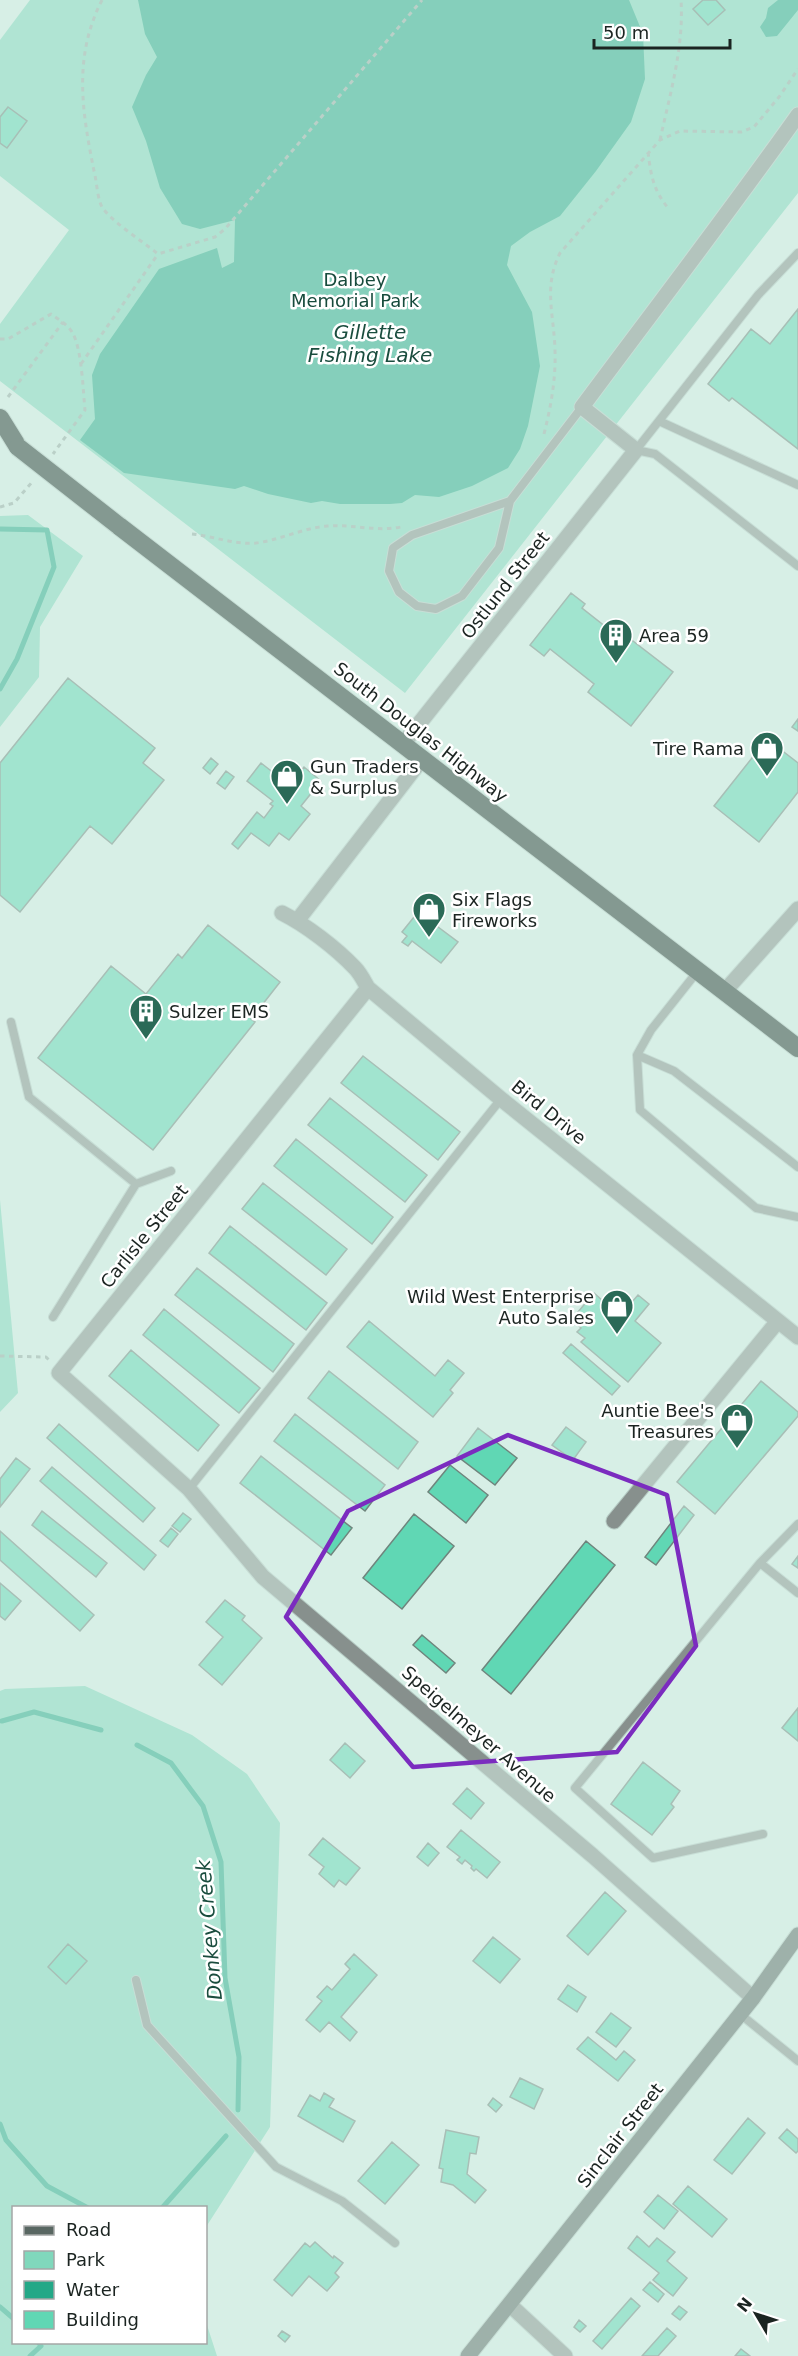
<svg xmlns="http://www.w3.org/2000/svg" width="798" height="2356" font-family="'DejaVu Sans',sans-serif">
  <rect width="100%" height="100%" fill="#d7efe6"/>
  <path fill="#80d8bc" d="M30,0h768v193l-393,500 -405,-312v-57l69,-94 -69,-54v-136z
    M28,515l55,41 -43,71 -1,50 -39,50v-211z
    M0,1200l18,193 -18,19z
    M85,1686l107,49 55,39 33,49 -10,304 -64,100v-19h-192v134h192v-20l11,34h-217v-665l5,-2z"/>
  <path fill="#23a887" d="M138,0h491l14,34 2,45 -14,43 -35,49 -36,45 -30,16 -19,14 -4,19 25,47 8,54 -12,60 -8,23 -12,19 -36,18 -33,11 -24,-2 -13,8 -12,1h-50l-18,-3 -11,2 -43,-9 -24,-8 -9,3 -111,-16 -44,-33 15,-21 -3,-44 8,-21 59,-85 58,-21 5,20 12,-6 1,-42 -35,9 -18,-5 -22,-36 -14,-47 -14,-34 14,-32 11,-18 -12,-23z
    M778,0h20v10l-21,26 -11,1 -6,-10 6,-9 2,-10z"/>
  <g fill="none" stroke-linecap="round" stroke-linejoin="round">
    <path stroke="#23a887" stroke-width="5" d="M0,529l47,1 7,37 -37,92 -17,30
      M2,1721l32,-9 67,18
      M137,1745l34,18 32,43 18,56 4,116 14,79 -1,53
      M0,2124l6,16 41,46 41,22
      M162,2208l64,-72
      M0,2307l14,12
      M30,2356l11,-10 -3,-4"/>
  </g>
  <path fill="#60d7b4" stroke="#6f857d" stroke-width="1.5" d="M703,0h13l9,10 -17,15 -15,-16z
    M8,107l19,14 -20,27 -7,-5v-26z
    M798,309v140l-66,-51 -3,3 -21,-17 43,-55 19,15z
    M571,593l14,11 -3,4 43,34 4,-4 44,34 -42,54 -43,-34 6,-8 -44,-35 -6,7 -14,-11z
    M68,678l87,70 -12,15 21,17 -52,64 -22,-18 -70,86 -20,-17v-132z
    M798,719v12l-6,-4z
    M767,739l31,24v29l-39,50 -45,-36z
    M211,758l7,6 -8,10 -7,-6z
    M261,763l28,22 -3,6 18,-24 17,14 -20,25 9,8 -21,26 -10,-7 -10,13 -18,-13 -13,16 -6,-5 25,-32 7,6 9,-12 -3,-2 3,-3 -26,-20z
    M226,771l8,6 -9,12 -8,-6z
    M418,912l40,30 -17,21 -29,-22 -4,5 -6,-4 5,-6 -5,-4z
    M208,925l72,57 -29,37 4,3 -102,128 -115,-92 73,-92 35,28 32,-40 4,4z
    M363,1056l97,76 -22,28 -97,-77z
    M330,1098l97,77 -22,27 -97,-77z
    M296,1139l97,78 -21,27 -98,-78z
    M263,1183l84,66 -21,26 -84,-66z
    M230,1226l97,77 -21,27 -97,-77z
    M197,1268l97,76 -21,28 -98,-77z
    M594,1293l26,23 18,-21 11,9 -14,17 26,22 -33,39 -47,-40 4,-4 -8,-6 4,-4 -9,-9z
    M164,1309l96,79 -21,25 -96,-78z
    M369,1321l66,55 13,-16 16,13 -14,17 3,3 -20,24 -86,-70z
    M571,1344l49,42 -8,9 -49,-42z
    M131,1350l88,75 -21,26 -89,-75z
    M329,1371l89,71 -20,27 -90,-71z
    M761,1381l37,31v4l-83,98 -38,-32z
    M295,1414l90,71 -20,26 -91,-70z
    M59,1424l96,84 -12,14 -96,-84z
    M566,1427l20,15 -13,18 -21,-15z
    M478,1428l39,30 -22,27 -38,-29z
    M261,1456l91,72 -21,27 -91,-72z
    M16,1458l14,11 -30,38v-28z
    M450,1465l38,30 -22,28 -38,-31z
    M52,1467l104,88 -12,15 -104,-89z
    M684,1506l10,9 -38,50 -11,-8z
    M42,1511l65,52 -11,14 -64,-52z
    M183,1513l8,6 -11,13 -8,-6z
    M414,1514l40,32 -52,63 -39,-31z
    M171,1528l7,6 -10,13 -8,-6z
    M0,1531l94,84 -14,16 -80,-71z
    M586,1541l29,24 -104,129 -29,-24z
    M798,1556v12l-6,-4z
    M0,1583l21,18 -16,19 -5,-4z
    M225,1600l20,16 -3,4 20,18 -40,47 -23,-20 24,-28 -17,-15z
    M422,1635l33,28 -9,10 -33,-28z
    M798,1708v33l-16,-13z
    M345,1743l20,18 -15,17 -20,-18z
    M643,1762l37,29 -9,13 3,3 -22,28 -41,-31z
    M467,1788l17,15 -13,16 -18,-15z
    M461,1830l39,32 -13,16 -11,-9 -2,2 -3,-3 1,-2 -7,-6 -3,4 -5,-4 3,-3 -13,-10z
    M323,1838l37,30 -14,17 -7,-5 -5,7 -15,-13 5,-7 -15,-12z
    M428,1843l11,10 -11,13 -11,-9z
    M605,1892l21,19 -38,44 -21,-19z
    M493,1937l27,22 -20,24 -27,-22z
    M68,1944l19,17 -21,23 -18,-17z
    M354,1954l23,21 -36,42 16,15 -7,9 -21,-19 -9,10 -14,-12 16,-19 -5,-4 10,-11 5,4 18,-21 -5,-5z
    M568,1985l18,12 -9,15 -19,-13z
    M611,2013l20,15 -15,19 -20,-15z
    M588,2037l28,23 8,-9 11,9 -17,21 -41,-32z
    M520,2078l23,11 -9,20 -24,-12z
    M324,2093l10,6 -5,8 26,14 -12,21 -45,-26 12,-21 10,6z
    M493,2098l9,7 -6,7 -8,-7z
    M748,2118l17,15 -33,41 -18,-14z
    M787,2129l11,10v12l-2,2 -17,-15z
    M446,2130l33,7 -3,17 -6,-1 -3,21 19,16 -11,13 -22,-18 -12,-3 2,-13 -4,-1z
    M392,2142l27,23 -34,39 -27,-23z
    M688,2186l39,33 -15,18 -39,-33z
    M658,2195l20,16 -14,18 -20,-17z
    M637,2236l12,11 8,-9 18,14 -8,9 20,17 -14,18 -20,-16 6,-7 -31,-25z
    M315,2242l18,16 1,-2 9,7 -8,10 4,4 -12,14 -18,-15 -17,20 -18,-16 31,-37 5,4z
    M650,2282l14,12 -6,8 -15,-12z
    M631,2298l9,8 -38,43 -9,-8z
    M679,2306l8,6 -7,8 -8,-6z
    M579,2320l7,6 -6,6 -6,-5z
    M667,2328l9,8 -18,20h-16z
    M282,2331l8,5 -5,6 -7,-6z
    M741,2349l9,7h-15z"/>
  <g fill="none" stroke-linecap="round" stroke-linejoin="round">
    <defs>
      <path id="lane" d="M798,253l-40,42 -122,155 19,4 143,112
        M659,421l139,64
        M510,501l-98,34 -19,13 -4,23 10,21 18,14 19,3 26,-13 37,-48 11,-47 72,-94
        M697,972l-46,58 -14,25 3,55 116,98 42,9
        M11,1022l18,75 107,87 35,-13
        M637,1055l37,16 124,96
        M53,1317l83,-133
        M189,1489l312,-390
        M760,1563l38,30
        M763,1834l-110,24 -78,-70 185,-225 38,-39
        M136,1980l11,45 129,142 66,34 53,42
        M740,2014l58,47"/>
      <path id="street" d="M403,744l233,-294 -54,-43c72,-97 146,-193 216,-292
        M282,913c24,12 54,35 73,55 5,5 9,13 13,20l133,111 297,238
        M297,921l125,-162
        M368,988l-309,385 130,116 74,88 330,279 160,142
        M724,992l74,-83
        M614,1521l164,-200
        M510,2305l55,51"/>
      <path id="secondary" d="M468,2356l285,-358 45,-63"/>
      <path id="highway" d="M0,418l18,29
        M119,526l679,522"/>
    </defs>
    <use href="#lane" stroke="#b5cac3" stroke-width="10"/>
    <use href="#street" stroke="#b5cac3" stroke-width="17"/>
    <use href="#secondary" stroke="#b5cac3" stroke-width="17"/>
    <use href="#highway" stroke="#b5cac3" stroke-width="20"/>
    <path stroke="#98aba4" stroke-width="3" stroke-dasharray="4.5 4.5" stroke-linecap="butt" d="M102,0c-29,57 -20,111 -8,171 3,10 3,31 10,39 14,16 38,31 54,44l57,-17 10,-8 197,-229
      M660,140c10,-46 24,-93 21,-140
      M648,152c3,24 5,37 20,56
      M0,339h8l43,-25c7,5 16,10 21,18 10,16 11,59 13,78l-32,44
      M81,364l77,-110
      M8,397l55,-75
      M544,434c7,-28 12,-55 11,-84 -1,-36 -12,-63 5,-97l100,-113 20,-9 61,1 13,-5 25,-30 19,-28
      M0,507l14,-4 19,-22
      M192,534c21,2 42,11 64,9 24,-3 47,-15 71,-17 26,-2 49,6 74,1
      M0,1356l46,1 3,3"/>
    <use href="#lane" stroke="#87908d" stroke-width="8"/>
    <use href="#street" stroke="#87908d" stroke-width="15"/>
    <use href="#secondary" stroke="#596762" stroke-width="15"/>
    <use href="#highway" stroke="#1f322b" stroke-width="18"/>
    <defs>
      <path id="highway-bridge" d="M18,447l101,79"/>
    </defs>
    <use href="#highway-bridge" stroke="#b5cac3" stroke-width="20" stroke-linecap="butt"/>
    <use href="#highway-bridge" stroke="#1f322b" stroke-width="18"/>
  </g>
  <path d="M0 0H798V2356H0ZM508,1435l159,60 29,151 -79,106 -204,15 -127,-150 62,-106z" fill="#d7efe6" fill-opacity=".55" fill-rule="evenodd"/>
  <path fill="none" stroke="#7b2cbf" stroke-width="4.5" stroke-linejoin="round" d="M508,1435l159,60 29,151 -79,106 -204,15 -127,-150 62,-106z"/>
  <defs>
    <symbol id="building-pin" viewBox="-11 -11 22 30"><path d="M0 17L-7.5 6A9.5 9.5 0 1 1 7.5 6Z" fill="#2b6a57" stroke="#fff"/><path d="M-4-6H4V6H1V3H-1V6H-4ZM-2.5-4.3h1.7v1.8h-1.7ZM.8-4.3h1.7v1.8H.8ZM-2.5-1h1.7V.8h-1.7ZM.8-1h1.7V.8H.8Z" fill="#fff"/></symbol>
    <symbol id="shop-pin" viewBox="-11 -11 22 30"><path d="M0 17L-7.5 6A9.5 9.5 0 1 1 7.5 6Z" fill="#2b6a57" stroke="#fff"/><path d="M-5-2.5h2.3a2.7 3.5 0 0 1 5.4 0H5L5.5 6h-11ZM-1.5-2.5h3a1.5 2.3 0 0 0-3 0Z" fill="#fff"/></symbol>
  </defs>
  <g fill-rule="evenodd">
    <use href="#building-pin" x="597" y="616" width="38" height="52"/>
    <use href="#shop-pin" x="748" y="729" width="38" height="52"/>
    <use href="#shop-pin" x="268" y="757" width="38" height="52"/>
    <use href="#shop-pin" x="410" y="890" width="38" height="52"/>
    <use href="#building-pin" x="127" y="992" width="38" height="52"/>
    <use href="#shop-pin" x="598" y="1287" width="38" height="52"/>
    <use href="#shop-pin" x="718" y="1401" width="38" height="52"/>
  </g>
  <g text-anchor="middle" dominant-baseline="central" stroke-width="5" stroke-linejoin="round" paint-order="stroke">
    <g font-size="18" fill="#174b3c" stroke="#fff">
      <text x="355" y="279">Dalbey<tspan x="355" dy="21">Memorial Park</tspan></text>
    </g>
    <g font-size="18" fill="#1b2421" stroke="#fff">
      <text transform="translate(505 585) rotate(-52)">Ostlund Street</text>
      <text transform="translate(421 732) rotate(38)">South Douglas Highway</text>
      <text transform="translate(549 1112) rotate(39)">Bird Drive</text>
      <text transform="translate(144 1236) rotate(-51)">Carlisle Street</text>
      <text transform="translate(479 1734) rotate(41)">Speigelmeyer Avenue</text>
      <text transform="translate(620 2135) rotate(-52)">Sinclair Street</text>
    </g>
    <g font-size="18" fill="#1b2421" stroke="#fff" text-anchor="start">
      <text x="639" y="635">Area 59</text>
      <text x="744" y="748" text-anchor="end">Tire Rama</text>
      <text x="310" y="766">Gun Traders<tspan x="310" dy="21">&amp; Surplus</tspan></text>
      <text x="452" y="899">Six Flags<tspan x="452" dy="21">Fireworks</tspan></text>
      <text x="169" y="1011">Sulzer EMS</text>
      <text x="594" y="1296" text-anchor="end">Wild West Enterprise<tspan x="594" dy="21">Auto Sales</tspan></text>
      <text x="714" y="1410" text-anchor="end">Auntie Bee's<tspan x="714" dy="21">Treasures</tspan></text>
    </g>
    <g font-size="20" font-style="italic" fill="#1a4d3e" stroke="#fff">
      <text x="370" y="332">Gillette<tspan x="370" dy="23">Fishing Lake</tspan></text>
      <text transform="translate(209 1930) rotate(-95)">Donkey Creek</text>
    </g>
  </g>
  <rect x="12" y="2206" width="195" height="138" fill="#ffffff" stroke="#a4a7a6" stroke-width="1.5"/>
  <rect x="24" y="2226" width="30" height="9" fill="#596762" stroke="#a4a7a6" stroke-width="1.5"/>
  <text x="66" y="2236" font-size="18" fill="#1b2421">Road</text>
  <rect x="24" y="2251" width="30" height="18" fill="#80d8bc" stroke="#a4a7a6" stroke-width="1.5"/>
  <text x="66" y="2266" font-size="18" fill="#1b2421">Park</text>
  <rect x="24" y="2281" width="30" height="18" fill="#23a887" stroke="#a4a7a6" stroke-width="1.5"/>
  <text x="66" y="2296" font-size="18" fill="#1b2421">Water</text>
  <rect x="24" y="2311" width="30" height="18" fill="#60d7b4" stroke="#a4a7a6" stroke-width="1.5"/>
  <text x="66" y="2326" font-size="18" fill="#1b2421">Building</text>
  <g transform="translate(756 2314) rotate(309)" stroke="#ffffff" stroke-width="4.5" paint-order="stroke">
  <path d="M0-4.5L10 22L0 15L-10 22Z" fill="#1b2421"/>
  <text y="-9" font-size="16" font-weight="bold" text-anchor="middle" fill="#1b2421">N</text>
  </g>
  <path d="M594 39v9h136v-9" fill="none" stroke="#1b2421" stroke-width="3"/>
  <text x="603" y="39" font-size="18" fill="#1b2421" stroke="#ffffff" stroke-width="4.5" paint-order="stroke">50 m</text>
</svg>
